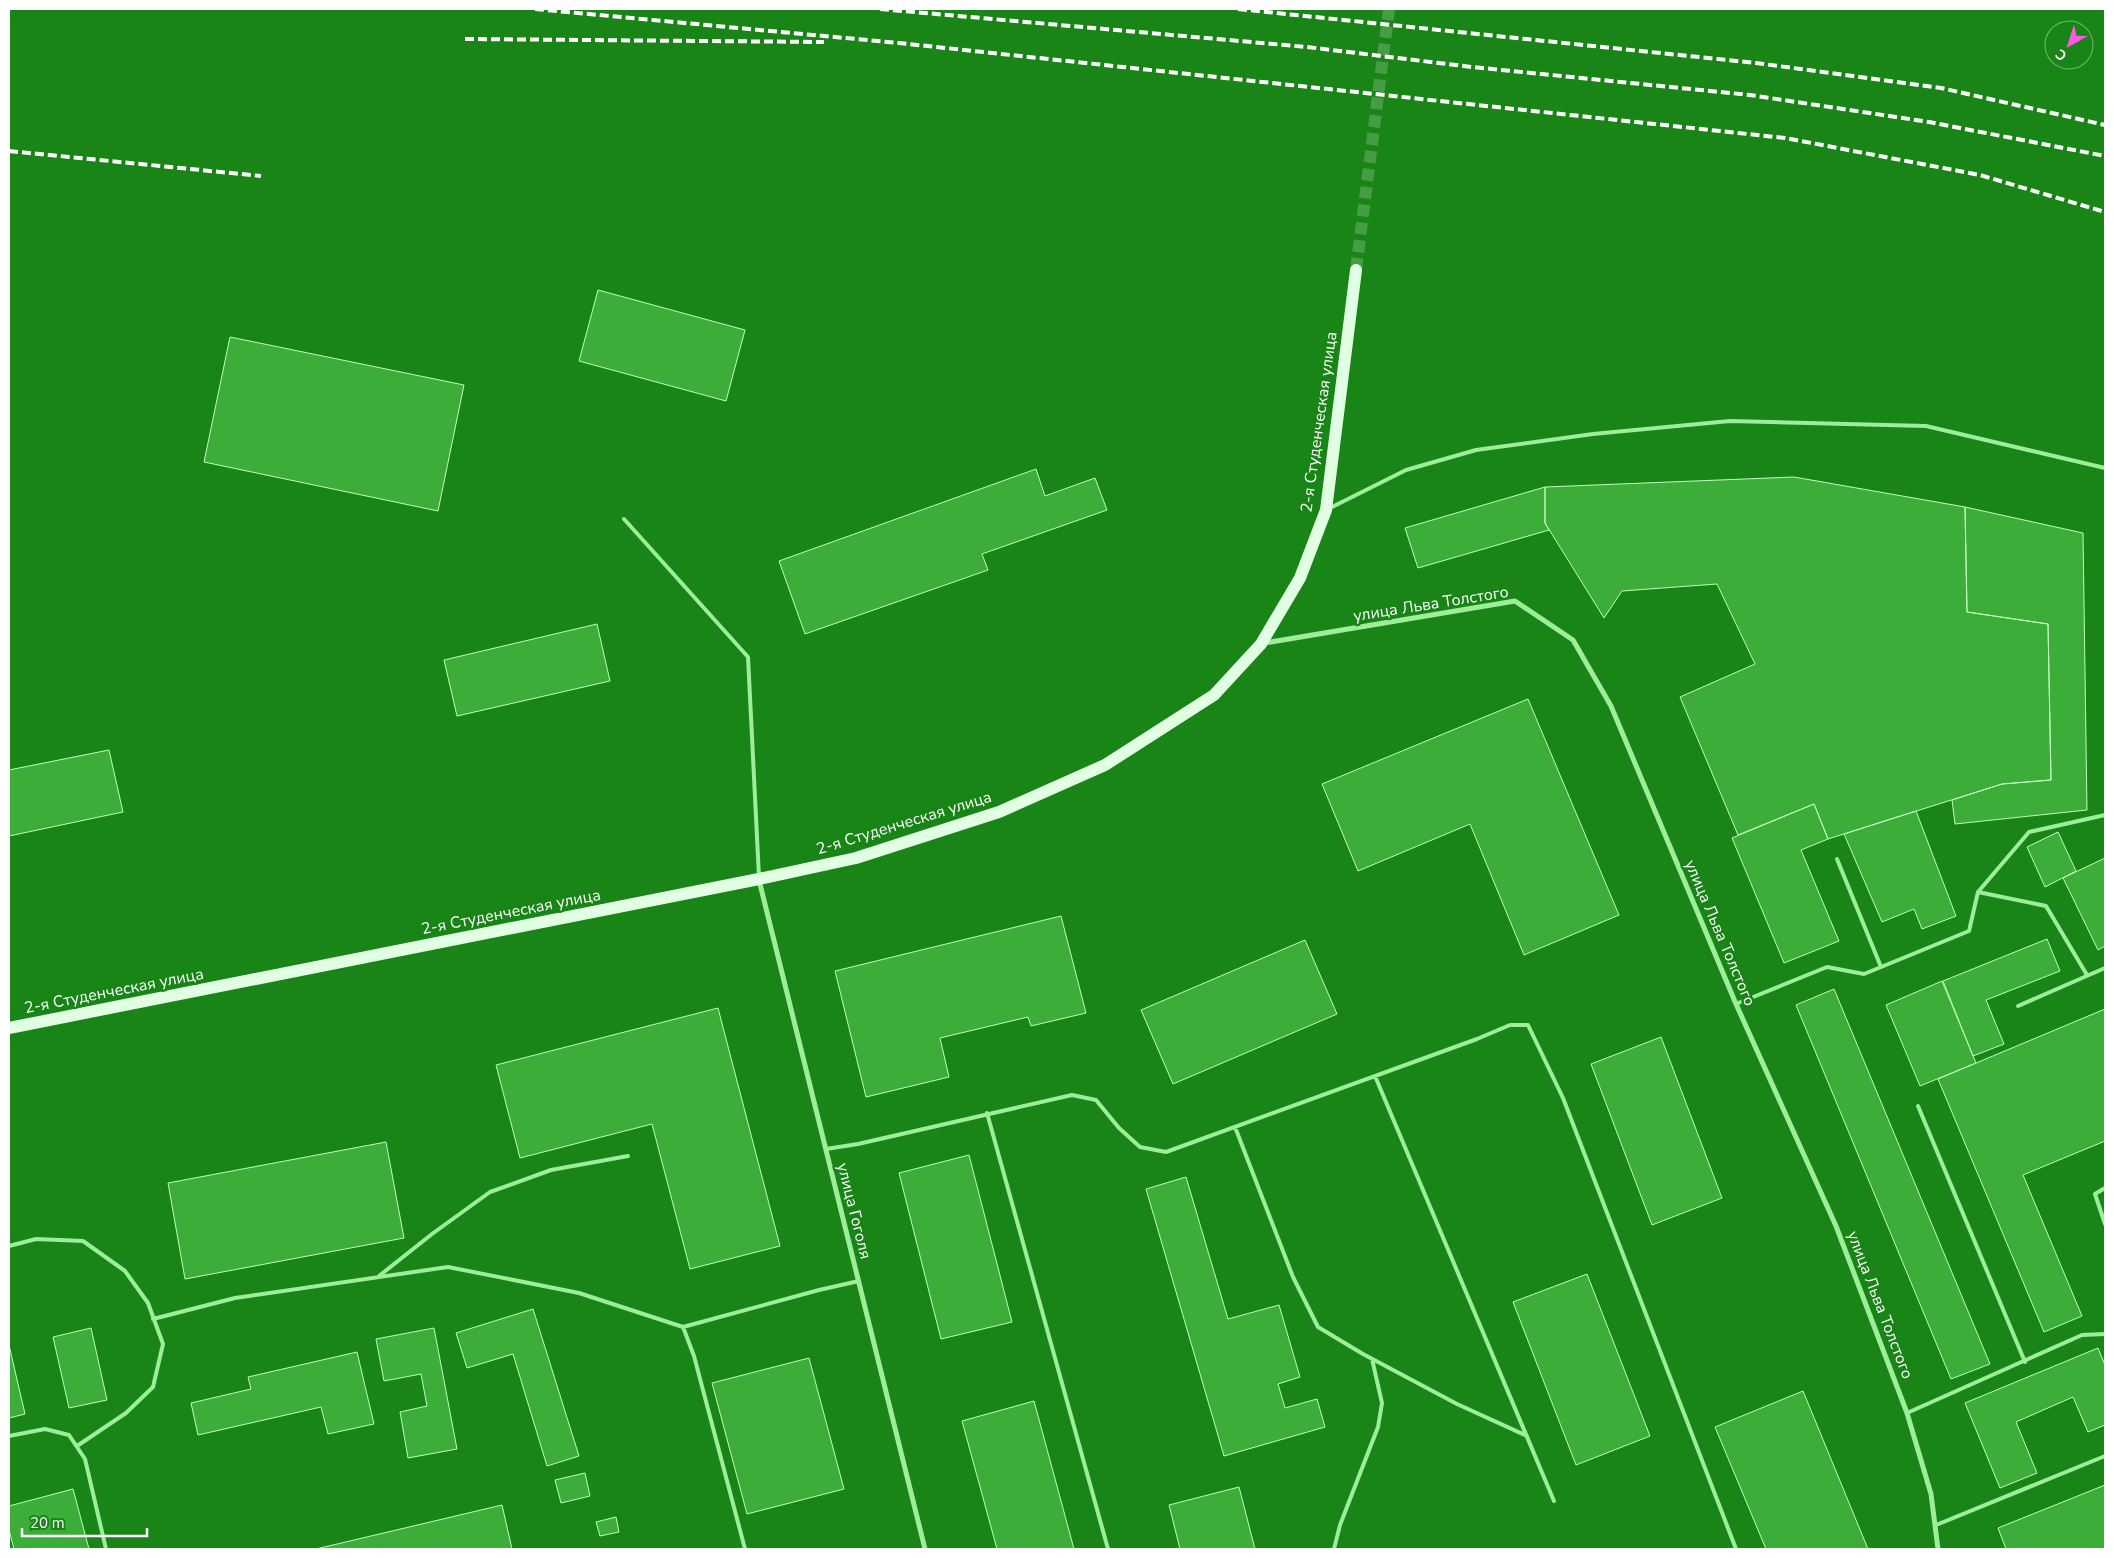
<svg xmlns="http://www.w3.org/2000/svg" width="2114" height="1558" font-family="'Nunito Sans',sans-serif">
  <rect width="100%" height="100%" fill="#188516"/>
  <path fill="#3dad3a" stroke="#c2fac0" d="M598,290l147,40 -19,71 -147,-40z
    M230,337l234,48 -26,126 -234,-49z
    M1036,469l9,27 50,-18 12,32 -125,44 6,16 -183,64 -26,-73z
    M1794,477l171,30 2,105 81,12 3,156 -49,4 -174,55 -14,-35 -76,31 -58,-138 75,-33 -38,-80 -95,7 -18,27 -59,-95v-36z
    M1545,487v36l4,7 -131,38 -13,-40z
    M1965,507l118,26 4,277 -132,14 -3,-24 50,-16 49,-4 -3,-156 -81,-12z
    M597,624l13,57 -153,35 -13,-56z
    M1528,699l91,216 -95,40 -54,-131 -112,47 -36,-87z
    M109,750l14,62 -114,24v-66z
    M1814,804l14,35 -27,11 38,91 -55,22 -52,-125z
    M1916,811l40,105 -34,13 -8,-20 -32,13 -38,-88z
    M2058,832l18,39 -31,16 -18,-40z
    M2105,858v88l-7,4 -35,-72z
    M1061,916l25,97 -55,13 -3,-9 -88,21 9,39 -83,20 -31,-126z
    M2047,939l13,32 -74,29 18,44 -31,12 -30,-75z
    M1305,940l32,74 -164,70 -32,-74z
    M1942,981l34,82 -56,23 -34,-81z
    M1834,989l156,375 -39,15 -155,-374z
    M718,1008l62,238 -90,23 -38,-145 -132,34 -24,-93z
    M2105,1009v132l-82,34 59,141 -38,16 -106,-253z
    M1661,1037l61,161 -70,27 -61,-161z
    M386,1142l18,96 -219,41 -17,-96z
    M969,1155l43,167 -71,17 -42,-166z
    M1186,1177l42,142 51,-14 21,72 -22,7 7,24 32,-9 8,28 -101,29 -78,-267z
    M1587,1274l63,162 -74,29 -63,-163z
    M533,1309l46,147 -32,10 -34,-112 -46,14 -11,-35z
    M91,1328l16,72 -38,8 -16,-71z
    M434,1328l23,121 -49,9 -8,-46 27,-6 -6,-32 -37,7 -8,-42z
    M9,1345l16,69 -16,4z
    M2098,1348l7,17v60l-17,7 -15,-35 -57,25 21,51 -37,15 -35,-85z
    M357,1352l17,72 -46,10 -7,-27 -123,28 -7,-32 60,-14 -3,-12z
    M809,1358l35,131 -97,25 -35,-131z
    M1803,1391l65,158h-102l-51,-122z
    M1034,1401l40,148h-77l-35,-128z
    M585,1473l5,23 -29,7 -6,-23z
    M2105,1485v64h-99l-8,-21z
    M1239,1487l16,62h-75l-11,-44z
    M73,1489l16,60h-75l-5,-19v-24z
    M502,1505l10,44h-196z
    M616,1517l3,15 -19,4 -4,-14z"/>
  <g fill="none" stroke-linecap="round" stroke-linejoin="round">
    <path stroke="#469d45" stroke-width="12" stroke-dasharray="12 6" stroke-linecap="butt" d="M1356,270l33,-261"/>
    <path stroke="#9ded9b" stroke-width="4" d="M1328,509l78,-39 70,-20 117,-16 137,-13 196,5 179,42
      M624,519l124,138 11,220
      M1837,859l44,108
      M1978,892l68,14 41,69
      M1736,1004l91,-37 37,7 105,-43 9,-39 51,-60 76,-17
      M2018,1006l87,-38
      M1375,1076l179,425
      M1918,1106l107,256
      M987,1113l121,436
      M1235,1127l58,150 25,50 45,27 94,50 70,32
      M826,1149l32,-5 214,-49 24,5 23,28 21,19 26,5 311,-113 33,-14h18l35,73 173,451
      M2105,1188l-10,6 10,30
      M9,1246l27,-7 47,2 42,30 23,32 15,41 -10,43 -27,26 -49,33
      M379,1276l53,-42 58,-42 61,-22 77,-14
      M153,1319l82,-21 213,-31 131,26 104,34 136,-37 40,-9
      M683,1327l11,29 51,193
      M1907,1413l175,-78 23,-1
      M9,1436l36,-7 24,6 16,24 21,90
      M1936,1525l169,-69
      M1334,1549l6,-24 38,-98 4,-24 -10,-44"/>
    <path stroke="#9ded9b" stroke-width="5" d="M1265,643l250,-42 58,39 38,66 125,298 100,222 71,187 24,81 7,55
      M759,880l166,669"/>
    <path stroke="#e1ffe2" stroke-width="12" d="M9,1028l750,-149 97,-21 143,-46 106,-47 109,-70 47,-51 39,-66 26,-68 30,-240"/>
    <path stroke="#fff" stroke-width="4" stroke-dasharray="9 4" stroke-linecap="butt" d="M535,9l364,34 886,95 195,37 125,37
      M880,9l427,38 165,20 278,28 179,27 176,34
      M1238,9l518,54 185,25 164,37
      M465,39l359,3
      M9,151l252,25"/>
  </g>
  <g text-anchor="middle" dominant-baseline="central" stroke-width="5" stroke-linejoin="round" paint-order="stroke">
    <g font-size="16" fill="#fff" stroke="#188516">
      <text transform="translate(1319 422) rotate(-82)">2-я Студенческая улица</text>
      <text transform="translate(1431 604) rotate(-9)">улица Льва Толстого</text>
      <text transform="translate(904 823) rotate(-17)">2-я Студенческая улица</text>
      <text transform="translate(511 912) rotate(-11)">2-я Студенческая улица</text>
      <text transform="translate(1720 933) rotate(67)">улица Льва Толстого</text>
      <text transform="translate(114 991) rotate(-11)">2-я Студенческая улица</text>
      <text transform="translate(854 1211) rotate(76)">улица Гоголя</text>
      <text transform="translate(1880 1305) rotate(69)">улица Льва Толстого</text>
    </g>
  </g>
  <rect width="2114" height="1558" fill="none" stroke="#ffffff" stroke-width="20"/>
  <g transform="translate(2069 45) rotate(219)"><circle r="24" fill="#188516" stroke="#74b673"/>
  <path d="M0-4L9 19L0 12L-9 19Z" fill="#ff57e8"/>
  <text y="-8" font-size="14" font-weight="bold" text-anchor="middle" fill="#ffffff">С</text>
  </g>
  <path d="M22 1528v8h125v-8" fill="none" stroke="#ffffff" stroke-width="2.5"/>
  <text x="30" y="1528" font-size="15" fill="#ffffff" stroke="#188516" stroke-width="4" paint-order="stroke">20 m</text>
</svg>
